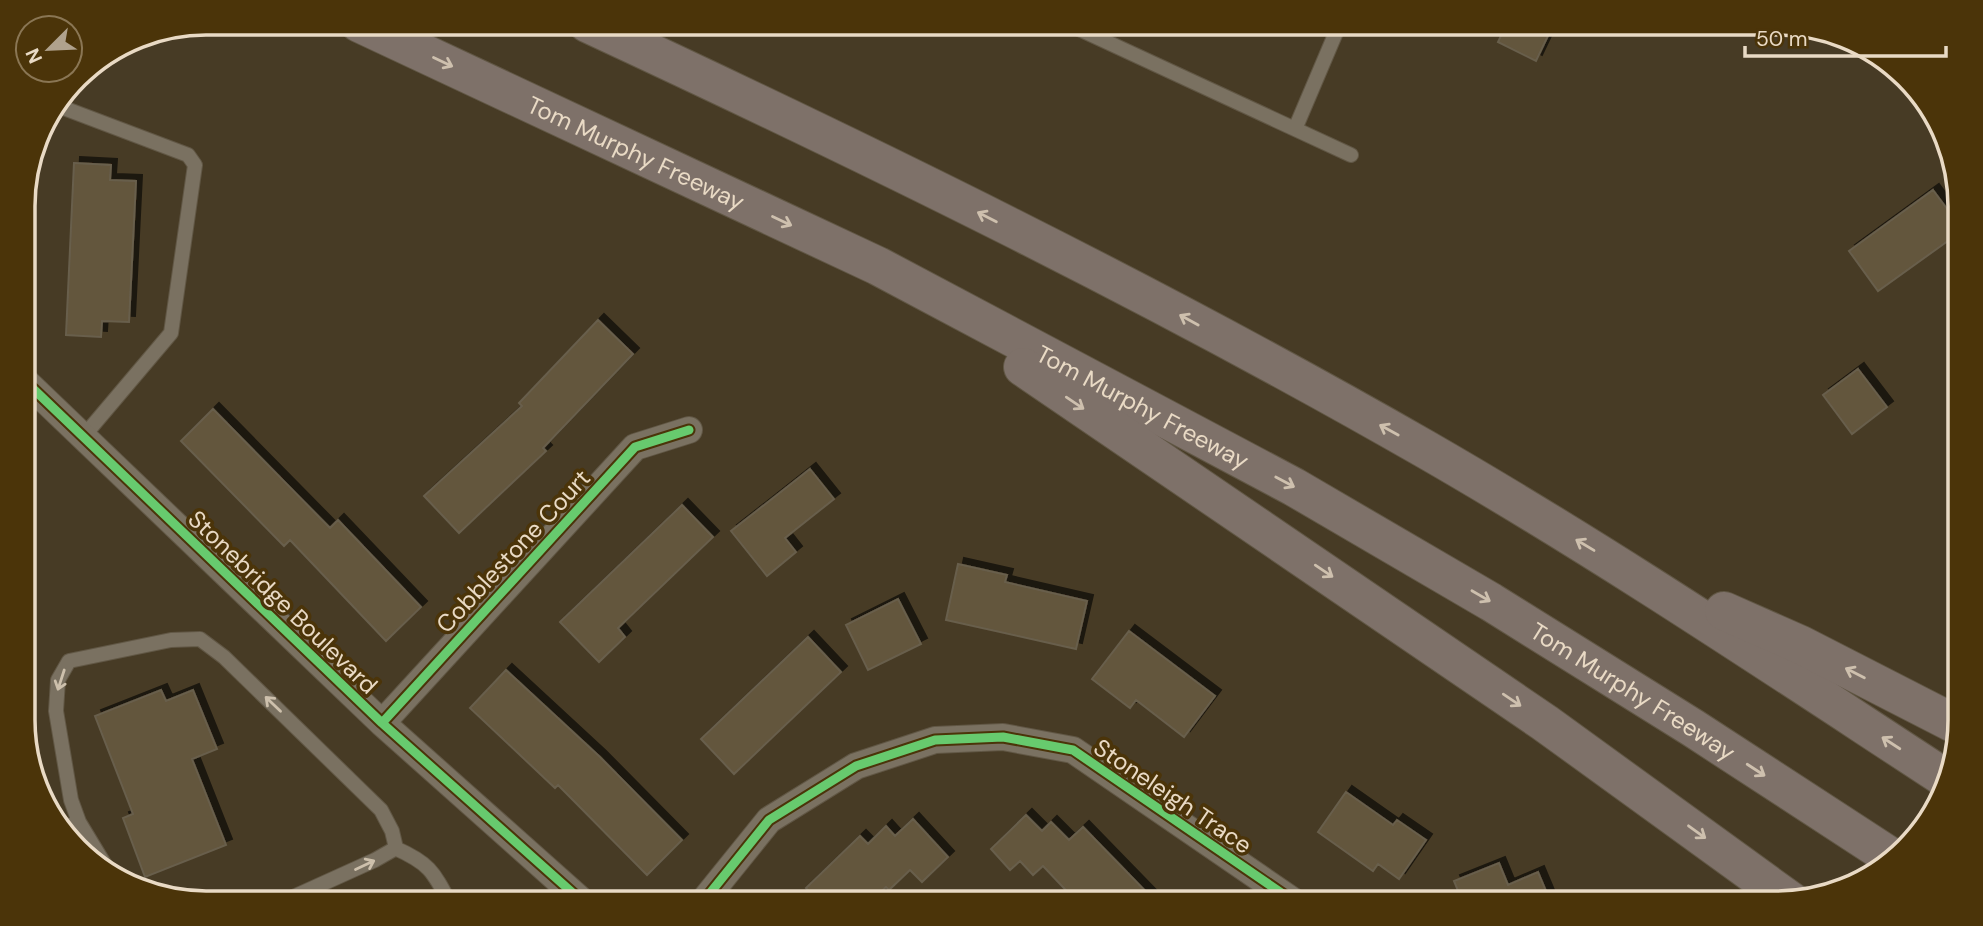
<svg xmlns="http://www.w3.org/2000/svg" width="1983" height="926" font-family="'DM Sans',sans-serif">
  <defs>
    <filter id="shadow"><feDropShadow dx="6" dy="-6" stdDeviation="0" flood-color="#0009"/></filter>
  </defs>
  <rect width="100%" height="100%" fill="#473b25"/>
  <path fill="#63563d" stroke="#685e4c" stroke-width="2" filter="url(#shadow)" d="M1507,23h47l-18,38 -38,-19z
    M74,163l37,2 -1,15 26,1 -7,141 -27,-1 -1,16 -35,-2z
    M1933,190l26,35v8l-81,58 -29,-40z
    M598,320l35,34 -90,94 3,3 -87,82 -35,-37 98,-90 -3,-3z
    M1858,369l29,38 -35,27 -29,-39z
    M213,409l117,119 8,-8 83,87 -35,34 -96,-101 -6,6 -103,-105z
    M810,469l24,30 -49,39 11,14 -29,24 -36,-45z
    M682,505l31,32 -95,91 7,9 -26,25 -39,-40z
    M958,564l49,11 -2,7 82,19 -11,48 -130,-29z
    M898,599l23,45 -53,26 -22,-45z
    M1129,631l86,65 -31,41 -48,-37 -6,8 -38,-29z
    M808,637l33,35 -107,102 -33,-35z
    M506,670l94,87 82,83 -35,35 -89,-90 -3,3 -85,-80z
    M161,690l5,11 27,-11 24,59 -25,10 34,86 -81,32 -22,-59 10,-4 -38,-98z
    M1346,792l47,33 4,-5 29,20 -27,39 -21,-15 -5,7 -55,-39z
    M1026,815l16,16 9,-9 18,18 14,-13 74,76h-79l-35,-37 -10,9 -13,-14 -10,9 -19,-21z
    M913,819l35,38 -26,25 -12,-12 -21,20 -3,-3 -17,16h-49l-14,-15 54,-52 8,8 18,-18 9,10z
    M1499,863l9,22 30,-13 13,31h-88l-9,-22z"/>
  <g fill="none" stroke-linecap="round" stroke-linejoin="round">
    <defs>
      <path id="lane" d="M1066,23l285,132
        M61,107l127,48 7,10 -24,168 -88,104
        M1295,129l45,-106
        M60,829l19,-7
        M395,848c34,15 38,23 55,55
        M105,865l-26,-43 -8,-22 -15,-89 2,-31 11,-19 102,-21 29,-1 24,18 157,153 11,21 4,17 -21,12 -95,43"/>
      <path id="street" d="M24,380l358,343 202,180
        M382,723l253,-276 54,-17
        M702,903l67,-83 87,-54 79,-26 68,-3 70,13 223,153"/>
      <g id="highway">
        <path id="s1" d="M359,23l519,243 416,221 197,115 202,126 198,129"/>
        <path d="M587,23c284,132 566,270 838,426 179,103 350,218 523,331"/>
        <path d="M1023,367l522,356 247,179"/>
        <path d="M1724,611l77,34 158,81"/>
      </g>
    </defs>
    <use href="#lane" stroke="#615745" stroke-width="16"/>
    <use href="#street" stroke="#615745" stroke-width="28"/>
    <use href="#highway" stroke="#615745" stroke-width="40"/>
    <use href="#lane" stroke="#7a7161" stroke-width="14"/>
    <use href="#street" stroke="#7a7161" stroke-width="26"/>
    <use href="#highway" stroke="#7e7169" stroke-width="38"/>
    <defs>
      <path id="cycleway" d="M24,380l358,343 202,180
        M382,723l253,-276 54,-17
        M702,903l67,-83 87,-54 79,-26 68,-3 70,13 223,153"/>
    </defs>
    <use href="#cycleway" stroke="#4b3409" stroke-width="13"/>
    <use href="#cycleway" stroke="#67ca6e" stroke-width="9"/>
  </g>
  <defs><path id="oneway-shaft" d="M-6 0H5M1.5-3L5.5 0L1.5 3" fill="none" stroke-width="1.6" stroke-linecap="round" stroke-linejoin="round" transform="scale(1.75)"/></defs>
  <g stroke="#cec0ae">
    <use href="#oneway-shaft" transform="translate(443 62) rotate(25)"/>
    <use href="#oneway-shaft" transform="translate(987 217) rotate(-153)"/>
    <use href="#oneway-shaft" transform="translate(782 221) rotate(25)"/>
    <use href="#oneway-shaft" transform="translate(1189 320) rotate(-151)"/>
    <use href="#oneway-shaft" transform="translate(1075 403) rotate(34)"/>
    <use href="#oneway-shaft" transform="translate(1389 430) rotate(-151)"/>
    <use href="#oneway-shaft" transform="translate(1285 482) rotate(28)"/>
    <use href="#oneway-shaft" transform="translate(1585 545) rotate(-149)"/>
    <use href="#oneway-shaft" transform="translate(1324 571) rotate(34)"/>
    <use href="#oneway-shaft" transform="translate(1481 596) rotate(30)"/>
    <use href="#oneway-shaft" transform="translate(1855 673) rotate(-153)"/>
    <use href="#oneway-shaft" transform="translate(1512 700) rotate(34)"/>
    <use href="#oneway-shaft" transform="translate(1891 743) rotate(-147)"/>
    <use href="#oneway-shaft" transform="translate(1756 770) rotate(33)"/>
    <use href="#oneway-shaft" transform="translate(1697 832) rotate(36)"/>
  </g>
  <g stroke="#cdc0ac">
    <use href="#oneway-shaft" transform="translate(61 680) rotate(108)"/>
    <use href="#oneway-shaft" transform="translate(273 704) rotate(-136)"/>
    <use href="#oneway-shaft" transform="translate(365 865) rotate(-25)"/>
  </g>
  <g text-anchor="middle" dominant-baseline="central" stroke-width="7" stroke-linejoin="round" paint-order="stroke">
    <g font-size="24" fill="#e9dac5" stroke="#4b3409">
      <text stroke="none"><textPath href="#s1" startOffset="306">Tom Murphy Freeway</textPath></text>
      <text stroke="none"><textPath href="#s1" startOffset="873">Tom Murphy Freeway</textPath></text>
      <text transform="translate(513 551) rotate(-47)">Cobblestone Court</text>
      <text transform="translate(283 602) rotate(44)">Stonebridge Boulevard</text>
      <text stroke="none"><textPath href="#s1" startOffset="1440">Tom Murphy Freeway</textPath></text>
      <text transform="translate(1173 796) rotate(34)">Stoneleigh Trace</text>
    </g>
  </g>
  <path d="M0 0H1983V926H0ZM206 35H1777A171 171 0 0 1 1948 206V720A171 171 0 0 1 1777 891H206A171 171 0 0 1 35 720V206A171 171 0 0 1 206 35Z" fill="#4b3409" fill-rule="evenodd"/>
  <path fill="none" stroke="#e9dac5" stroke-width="3.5" d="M206 35H1777A171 171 0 0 1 1948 206V720A171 171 0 0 1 1777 891H206A171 171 0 0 1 35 720V206A171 171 0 0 1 206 35Z"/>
  <g transform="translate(49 49) rotate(246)"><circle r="33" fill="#4b3409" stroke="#8a7654" stroke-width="2"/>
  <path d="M0-5L12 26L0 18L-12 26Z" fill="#b0a28d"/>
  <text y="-10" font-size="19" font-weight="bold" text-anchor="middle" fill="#e9dac5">N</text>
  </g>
  <path d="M1745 46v10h201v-10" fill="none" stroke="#e9dac5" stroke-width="3.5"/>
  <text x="1756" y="46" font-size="21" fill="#e9dac5" stroke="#4b3409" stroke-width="5" paint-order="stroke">50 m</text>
</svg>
